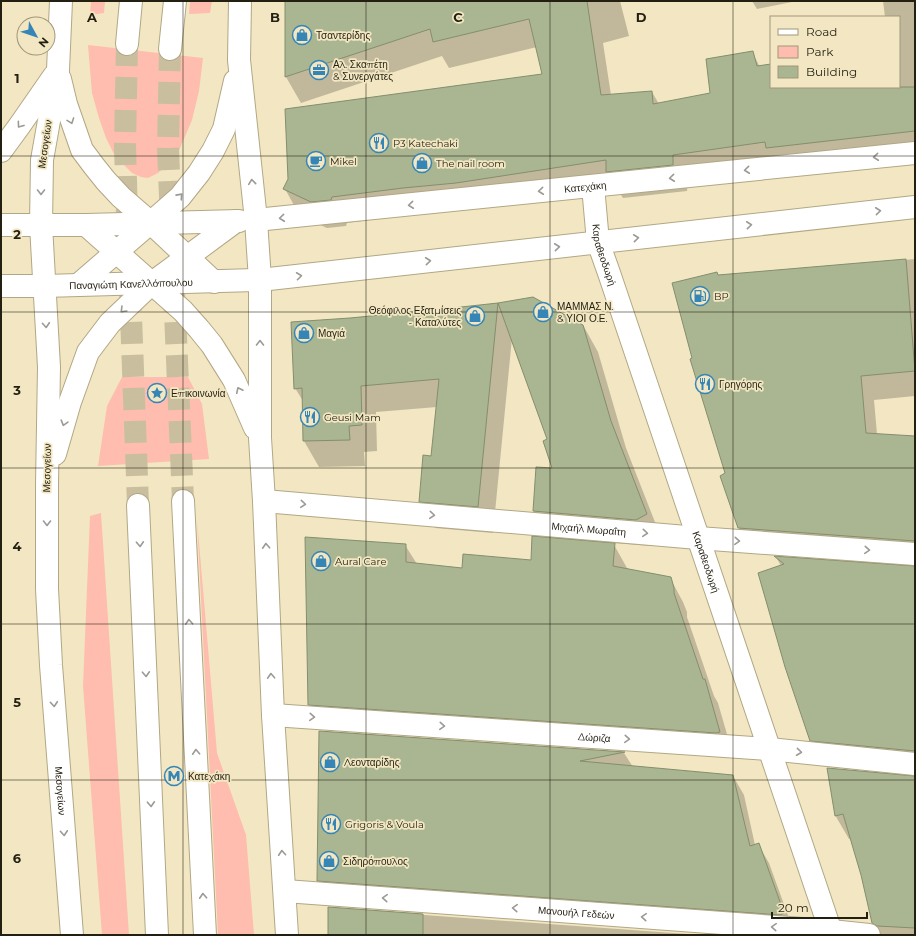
<svg xmlns="http://www.w3.org/2000/svg" width="916" height="936" font-family="Montserrat,sans-serif">
  <rect width="100%" height="100%" fill="#f2e7c2"/>
  <path fill="#febdae" d="M91,1h14l-1,12 -14,2z
    M190,1h22l-2,12 -21,1z
    M88,45l115,13 -4,33 -7,29 -15,35 -19,18 -10,5 -7,-1 -9,-4 -17,-17 -9,-18 -7,-20 -7,-25z
    M122,377h66l14,27 7,55 -111,7 9,-60z
    M101,513l28,422h-27l-19,-249 7,-170z
    M197,519l20,234 29,82 8,100h-36z"/>
  <path fill="#0003" d="M286,1h334l9,35 -26,7 8,52 41,-3 7,12 53,-11 40,-41 8,15 11,-2v22h128v-70h-14l-2,-16h32v157l-227,23 -1,10 -64,7 -7,-11 -269,36 -1,3 -19,2 -27,-12 -15,-27 259,-114 -7,-28 -88,21 -7,-12 -141,47 -15,-26z
    M752,1h39l1,1 -35,7z
    M915,259v137l-41,4 3,34 38,3v127l-162,-12 -14,-24 -13,-54 -32,-115 25,-83z
    M498,304l85,21 15,27 28,96 36,92 -11,6 -38,-3 14,25v2l43,8 13,24 4,10v5l27,79 4,7 15,52 -410,-27 -14,-23 96,-160 12,19 46,6 69,-9 18,-22 -16,-28 3,-43 17,1 -6,-29 -36,-102 -19,195 -58,-5 -15,-27 12,-44 5,-50 -61,5 1,39 -13,1 1,14 -46,1 -15,-26 -1,-40 -8,-13 55,-69z
    M776,557l139,10v207l-90,-10 -14,-24 -30,-174z
    M320,732l304,21 9,14 100,9 11,19 11,50 3,-1 11,19 25,69 -465,-32 -11,-19z
    M915,777v158h-35l-7,-12 -11,-48 -11,-36h-2l-14,-24z
    M329,908l372,27h-372z"/>
  <path fill="#aab592" stroke="#848e6d" d="M285,1h302l14,94 51,-4 1,13 57,-11 -4,-34 47,-8 4,15 14,-2v23h144v44l-149,17 -1,-6 -92,13v10l-67,7v-12l-150,23 -53,5 -71,9 -1,3 -20,2 -28,-13 5,-10 -3,-70 257,-35 -13,-55 -96,23 -3,-13 -145,48z
    M906,259l9,112 -54,5 5,57 49,3v105l-177,-13 -18,-52 5,-3 -35,-114 2,-1 -20,-75 45,-11 1,3z
    M533,297l50,28 28,96 36,93 -11,6 -103,-9 3,-44 16,1 -9,-27 4,-2 -49,-136 -20,204 -59,-5 4,-47 8,1 8,-77 -78,7 1,39 -13,1 1,14 -47,1 -1,-53 -8,1 -3,-67 59,-4 102,-10 46,-5z
    M532,536l83,7 -2,23 58,11 3,11v5l29,86h2l15,53 -4,1 -408,-28 -3,-168 101,7v18l56,6 1,-14 68,6z
    M774,556l141,10v185l-105,-10 -25,-74 -27,-94 26,-9z
    M319,731l306,21 -45,9 153,14 17,71 9,-3 25,70 -4,2 -463,-34z
    M827,768l88,8v152l-38,-2 -5,-3 -11,-48 -18,-61 -8,2z
    M328,907l95,7v21h-95z"/>
  <g fill="none" stroke-linecap="round" stroke-linejoin="round">
    <path stroke="#c9bf9f" stroke-width="22" stroke-dasharray="22 11" stroke-linecap="butt" d="M127,44l-2,101 2,72
      M170,49l-2,99 3,72
      M130,289l8,216
      M174,289l9,212"/>
    <defs>
      <g id="minor">
        <path id="s1" d="M264,501l434,37 217,16"/>
        <path id="s2" d="M273,715l496,34 146,15"/>
        <path id="s3" d="M285,891l546,40 38,4"/>
      </g>
      <g id="tertiary">
        <path id="s4" d="M593,186l5,56 11,31 223,662"/>
      </g>
      <g id="secondary">
        <path id="s5" d="M256,220l659,-67"/>
        <path d="M260,280l655,-73"/>
      </g>
      <g id="primary">
        <path id="s6" d="M61,1l-3,69 -16,90 -1,65 8,142 -2,117v105l4,76 21,270"/>
        <path d="M240,1l-1,59 17,160 4,60v158l4,63 9,214 14,220"/>
        <path d="M127,44l4,-43"/>
        <path d="M170,49l5,-48"/>
        <path d="M60,79l6,25 16,46 12,16 12,15 15,16 30,26 63,59"/>
        <path d="M1,151l19,-26 34,-49"/>
        <path d="M1,225h85l153,-4"/>
        <path d="M86,225l97,86 16,18 13,16 22,35 21,48"/>
        <path d="M78,285l86,-74 16,-14 19,-24 14,-22 11,-22 11,-48"/>
        <path id="s7" d="M1,286h43l216,-6"/>
        <path d="M55,454l15,-52 18,-50 22,-29 42,-40 84,-62"/>
        <path d="M183,501l22,434"/>
        <path d="M138,505l19,430"/>
      </g>
    </defs>
    <use href="#minor" stroke="#b2a785" stroke-width="24"/>
    <use href="#tertiary" stroke="#b2a785" stroke-width="24"/>
    <use href="#secondary" stroke="#b2a785" stroke-width="24"/>
    <use href="#primary" stroke="#b2a785" stroke-width="24"/>
    <use href="#minor" stroke="#fff" stroke-width="22"/>
    <use href="#tertiary" stroke="#fff" stroke-width="22"/>
    <use href="#secondary" stroke="#fff" stroke-width="22"/>
    <use href="#primary" stroke="#fff" stroke-width="22"/>
  </g>
  <defs><path id="oneway-chevron" d="M-2-3.5L2.5 0L-2 3.5" fill="none" stroke-width="1.6" stroke-linecap="round" stroke-linejoin="round"/></defs>
  <g stroke="#9c9a94">
    <use href="#oneway-chevron" transform="translate(71 121) rotate(70)"/>
    <use href="#oneway-chevron" transform="translate(20 125) rotate(126)"/>
    <use href="#oneway-chevron" transform="translate(876 157) rotate(174)"/>
    <use href="#oneway-chevron" transform="translate(747 170) rotate(174)"/>
    <use href="#oneway-chevron" transform="translate(672 178) rotate(174)"/>
    <use href="#oneway-chevron" transform="translate(252 182) rotate(-96)"/>
    <use href="#oneway-chevron" transform="translate(541 191) rotate(174)"/>
    <use href="#oneway-chevron" transform="translate(41 192) rotate(90)"/>
    <use href="#oneway-chevron" transform="translate(180 196) rotate(-48)"/>
    <use href="#oneway-chevron" transform="translate(411 205) rotate(174)"/>
    <use href="#oneway-chevron" transform="translate(878 211) rotate(-6)"/>
    <use href="#oneway-chevron" transform="translate(282 218) rotate(174)"/>
    <use href="#oneway-chevron" transform="translate(749 225) rotate(-6)"/>
    <use href="#oneway-chevron" transform="translate(636 238) rotate(-6)"/>
    <use href="#oneway-chevron" transform="translate(557 247) rotate(-6)"/>
    <use href="#oneway-chevron" transform="translate(428 261) rotate(-6)"/>
    <use href="#oneway-chevron" transform="translate(299 276) rotate(-7)"/>
    <use href="#oneway-chevron" transform="translate(123 310) rotate(135)"/>
    <use href="#oneway-chevron" transform="translate(46 325) rotate(86)"/>
    <use href="#oneway-chevron" transform="translate(260 343) rotate(-90)"/>
    <use href="#oneway-chevron" transform="translate(239 390) rotate(-116)"/>
    <use href="#oneway-chevron" transform="translate(64 423) rotate(106)"/>
    <use href="#oneway-chevron" transform="translate(303 504) rotate(5)"/>
    <use href="#oneway-chevron" transform="translate(432 515) rotate(5)"/>
    <use href="#oneway-chevron" transform="translate(47 523) rotate(90)"/>
    <use href="#oneway-chevron" transform="translate(645 533) rotate(5)"/>
    <use href="#oneway-chevron" transform="translate(737 541) rotate(4)"/>
    <use href="#oneway-chevron" transform="translate(140 544) rotate(87)"/>
    <use href="#oneway-chevron" transform="translate(266 546) rotate(-93)"/>
    <use href="#oneway-chevron" transform="translate(867 550) rotate(4)"/>
    <use href="#oneway-chevron" transform="translate(189 622) rotate(-93)"/>
    <use href="#oneway-chevron" transform="translate(146 674) rotate(87)"/>
    <use href="#oneway-chevron" transform="translate(271 676) rotate(-93)"/>
    <use href="#oneway-chevron" transform="translate(54 704) rotate(86)"/>
    <use href="#oneway-chevron" transform="translate(312 717) rotate(4)"/>
    <use href="#oneway-chevron" transform="translate(442 726) rotate(4)"/>
    <use href="#oneway-chevron" transform="translate(627 739) rotate(4)"/>
    <use href="#oneway-chevron" transform="translate(196 752) rotate(-93)"/>
    <use href="#oneway-chevron" transform="translate(799 752) rotate(6)"/>
    <use href="#oneway-chevron" transform="translate(151 804) rotate(87)"/>
    <use href="#oneway-chevron" transform="translate(64 833) rotate(86)"/>
    <use href="#oneway-chevron" transform="translate(282 853) rotate(-94)"/>
    <use href="#oneway-chevron" transform="translate(203 896) rotate(-93)"/>
    <use href="#oneway-chevron" transform="translate(385 898) rotate(-176)"/>
    <use href="#oneway-chevron" transform="translate(515 908) rotate(-176)"/>
    <use href="#oneway-chevron" transform="translate(644 917) rotate(-176)"/>
    <use href="#oneway-chevron" transform="translate(774 927) rotate(-176)"/>
  </g>
  <path fill="none" stroke="#231f11" stroke-width="1" stroke-opacity="0.55" d="M183,1v934M366,1v934M550,1v934M733,1v934M1,156h914M1,312h914M1,468h914M1,624h914M1,780h914"/>
  <defs>
    <symbol id="shop-ring" viewBox="-11 -11 22 22"><circle r="9.5" fill="#f2e7c2" stroke="#3685b7" stroke-width="1.5"/><path d="M-5-2.5h2.3a2.7 3.5 0 0 1 5.4 0H5L5.5 6h-11ZM-1.5-2.5h3a1.5 2.3 0 0 0-3 0Z" fill="#3685b7"/></symbol>
    <symbol id="office-ring" viewBox="-11 -11 22 22"><circle r="9.5" fill="#f2e7c2" stroke="#3685b7" stroke-width="1.5"/><path d="M-6-3h4V-5.5h4V-3h4V5H-6ZM-1-4.5V-3h2v-1.5ZM-6 0V1H6V0Z" fill="#3685b7"/></symbol>
    <symbol id="restaurant-ring" viewBox="-11 -11 22 22"><circle r="9.5" fill="#f2e7c2" stroke="#3685b7" stroke-width="1.5"/><path d="M-5-6h1v4h1v-4h1v4h1v-4h1v5L-1.5 .5V6h-2V.5L-5-1ZM5-6V6H3V1.5H1.5Q1.5-4 5-6Z" fill="#3685b7"/></symbol>
    <symbol id="cafe-ring" viewBox="-11 -11 22 22"><circle r="9.5" fill="#f2e7c2" stroke="#3685b7" stroke-width="1.5"/><path d="M-5.5-4.5H6V0H3Q3 3.5 0 3.5H-2.5Q-5.5 3.5-5.5 0ZM3-3.2v2h1.7v-2ZM-6 4.5H4V6H-6Z" fill="#3685b7"/></symbol>
    <symbol id="fuel-ring" viewBox="-11 -11 22 22"><circle r="9.5" fill="#f2e7c2" stroke="#3685b7" stroke-width="1.5"/><path d="M-5.5-6h7V0h2V4h1.3V-2.5L3-4.5l.8-.8L6-3V5H2.5V1h-1V6h-7ZM-4.2-4.7v3.2H.2V-4.7Z" fill="#3685b7"/></symbol>
    <symbol id="sight-ring" viewBox="-11 -11 22 22"><circle r="9.5" fill="#f2e7c2" stroke="#3685b7" stroke-width="1.5"/><path d="M0-6L1.8-2.2L6-1.7L2.9 1.2L3.7 5.4L0 3.3L-3.7 5.4L-2.9 1.2L-6-1.7L-1.8-2.2Z" fill="#3685b7"/></symbol>
    <symbol id="metro-ring" viewBox="-11 -11 22 22"><circle r="9.5" fill="#f2e7c2" stroke="#3685b7" stroke-width="1.5"/><path d="M-5.5 5V-5H-3L0 0L3-5H5.5V5H3V-.5L0 4L-3-.5V5Z" fill="#3685b7"/></symbol>
  </defs>
  <g fill-rule="evenodd">
    <use href="#shop-ring" x="291" y="24" width="22" height="22"/>
    <use href="#office-ring" x="308" y="59" width="22" height="22"/>
    <use href="#restaurant-ring" x="368" y="132" width="22" height="22"/>
    <use href="#cafe-ring" x="305" y="150" width="22" height="22"/>
    <use href="#shop-ring" x="411" y="152" width="22" height="22"/>
    <use href="#fuel-ring" x="689" y="285" width="22" height="22"/>
    <use href="#shop-ring" x="532" y="301" width="22" height="22"/>
    <use href="#shop-ring" x="464" y="305" width="22" height="22"/>
    <use href="#shop-ring" x="293" y="322" width="22" height="22"/>
    <use href="#restaurant-ring" x="694" y="373" width="22" height="22"/>
    <use href="#sight-ring" x="146" y="382" width="22" height="22"/>
    <use href="#restaurant-ring" x="299" y="406" width="22" height="22"/>
    <use href="#shop-ring" x="310" y="550" width="22" height="22"/>
    <use href="#shop-ring" x="319" y="751" width="22" height="22"/>
    <use href="#metro-ring" x="163" y="765" width="22" height="22"/>
    <use href="#restaurant-ring" x="320" y="813" width="22" height="22"/>
    <use href="#shop-ring" x="318" y="850" width="22" height="22"/>
  </g>
  <g text-anchor="middle" dominant-baseline="central" stroke-width="3.5" stroke-linejoin="round" paint-order="stroke">
    <g font-size="10" fill="#231f11" stroke="#f2e7c2" text-anchor="start">
      <text x="316" y="35">Τσαντερίδης</text>
      <text x="333" y="64">Αλ. Σκαπέτη<tspan x="333" dy="12">&amp; Συνεργάτες</tspan></text>
      <text x="393" y="143">P3 Katechaki</text>
      <text x="330" y="161">Mikel</text>
      <text x="436" y="163">The nail room</text>
      <text x="714" y="296">BP</text>
      <text x="557" y="306">ΜΑΜΜΑΣ Ν.<tspan x="557" dy="12">&amp; ΥΙΟΙ Ο.Ε.</tspan></text>
      <text x="461" y="310" text-anchor="end">Θεόφιλος Εξατμίσεις<tspan x="461" dy="12">- Καταλύτες</tspan></text>
      <text x="318" y="333">Μαγιά</text>
      <text x="719" y="384">Γρηγόρης</text>
      <text x="171" y="393">Επικοινωνία</text>
      <text x="324" y="417">Geusi Mam</text>
      <text x="335" y="561">Aural Care</text>
      <text x="344" y="762">Λεονταρίδης</text>
      <text x="188" y="776">Κατεχάκη</text>
      <text x="345" y="824">Grigoris &amp; Voula</text>
      <text x="343" y="861">Σιδηρόπουλος</text>
    </g>
    <g font-size="10" fill="#231f11" stroke="#f2e7c2">
      <text transform="translate(45 144) rotate(-82)">Μεσογείων</text>
      <text stroke="none"><textPath href="#s5" startOffset="331">Κατεχάκη</textPath></text>
      <text stroke="none"><textPath href="#s4" startOffset="70">Καραθεοδωρή</textPath></text>
      <text stroke="none"><textPath href="#s7" startOffset="130">Παναγιώτη Κανελλόπουλου</textPath></text>
      <text transform="translate(47 468) rotate(-89)">Μεσογείων</text>
      <text stroke="none"><textPath href="#s1" startOffset="326">Μιχαήλ Μωραΐτη</textPath></text>
      <text stroke="none"><textPath href="#s4" startOffset="394">Καραθεοδωρή</textPath></text>
      <text stroke="none"><textPath href="#s2" startOffset="322">Δώριζα</textPath></text>
      <text stroke="none"><textPath href="#s6" startOffset="792">Μεσογείων</textPath></text>
      <text stroke="none"><textPath href="#s3" startOffset="292">Μανουήλ Γεδεών</textPath></text>
    </g>
  </g>
  <g font-size="13" text-anchor="middle" font-weight="bold" fill="#231f11" stroke="#f2e7c2" stroke-width="3.5" stroke-linejoin="round" paint-order="stroke">
    <text x="92" y="22">A</text>
    <text x="275" y="22">B</text>
    <text x="458" y="22">C</text>
    <text x="641" y="22">D</text>
    <text x="17" y="83">1</text>
    <text x="17" y="239">2</text>
    <text x="17" y="395">3</text>
    <text x="17" y="551">4</text>
    <text x="17" y="707">5</text>
    <text x="17" y="863">6</text>
  </g>
  <rect width="916" height="936" fill="none" stroke="#231f11" stroke-width="4"/>
  <rect x="770" y="16" width="130" height="72" fill="#f2e7c2" stroke="#9f977b"/>
  <rect x="778" y="29" width="20" height="6" fill="#ffffff" stroke="#9f977b"/>
  <text x="806" y="36" font-size="12" fill="#231f11">Road</text>
  <rect x="778" y="46" width="20" height="12" fill="#febdae" stroke="#9f977b"/>
  <text x="806" y="56" font-size="12" fill="#231f11">Park</text>
  <rect x="778" y="66" width="20" height="12" fill="#aab592" stroke="#9f977b"/>
  <text x="806" y="76" font-size="12" fill="#231f11">Building</text>
  <g transform="translate(36 36) rotate(130)"><circle r="19" fill="#f2e7c2" stroke="#9f977b"/>
  <path d="M0-3L7 15L0 10L-7 15Z" fill="#3685b7"/>
  <text y="-6" font-size="11" font-weight="bold" text-anchor="middle" fill="#231f11">N</text>
  </g>
  <path d="M772 912v6h95v-6" fill="none" stroke="#231f11" stroke-width="2"/>
  <text x="778" y="912" font-size="12" fill="#231f11" stroke="#f2e7c2" stroke-width="3" paint-order="stroke">20 m</text>
</svg>
